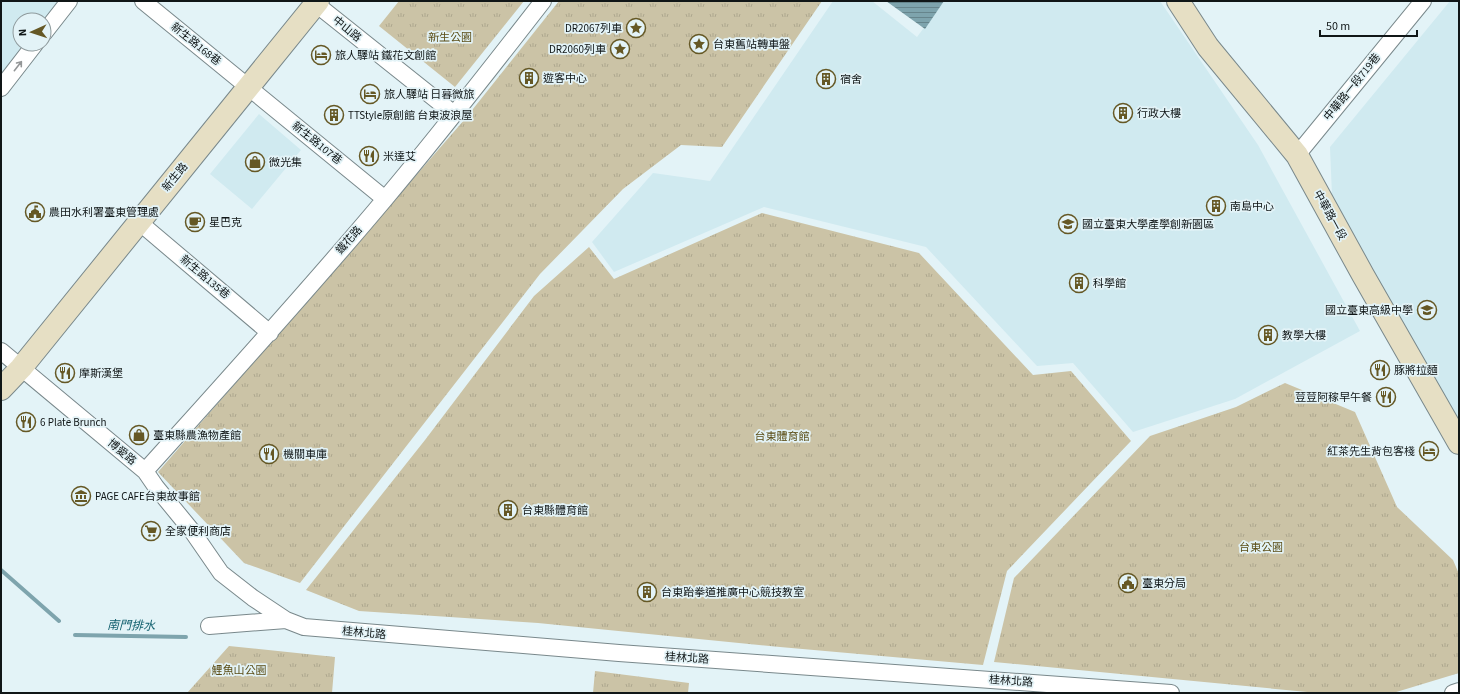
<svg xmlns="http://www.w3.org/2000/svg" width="1460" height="694" font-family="'Source Sans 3','Noto Sans TC',sans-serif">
  <defs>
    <pattern id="park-tufts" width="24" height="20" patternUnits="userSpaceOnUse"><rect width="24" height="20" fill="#cbc3a6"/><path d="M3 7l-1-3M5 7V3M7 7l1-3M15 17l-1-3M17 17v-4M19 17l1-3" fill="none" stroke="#ada78e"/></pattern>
    <pattern id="water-rules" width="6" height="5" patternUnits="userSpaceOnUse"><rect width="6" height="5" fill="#7ea4ad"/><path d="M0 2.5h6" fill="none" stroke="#66858c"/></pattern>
  </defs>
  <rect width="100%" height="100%" fill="#e3f3f7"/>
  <path fill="#d0eaf0" d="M1,1h61l-18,22v-3h-24v24h7l-26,31z
    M833,1h39l45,36 27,-36h216l98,144 102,186 -125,68 -102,33 -60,-69 -36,3 -111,-119 -162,-40 -150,65 -22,-30 61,-69 57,8z
    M1450,1h9v424l-127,-230 -2,-48z
    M259,114l42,36 -49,59 -42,-35z"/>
  <path fill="url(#park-tufts)" d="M399,1h125l-69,86 -76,-61z
    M559,1h263l-100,146 -41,-2 -58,44 -83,85 -240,309 -56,-20 -86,-91 307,-353z
    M762,213l157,40 114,122 38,-4 60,70 -124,130 -24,94 -203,-18 -242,-24 -179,-12 -53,-21 119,-150 109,-144 55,-49 25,32z
    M1285,383l70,29 42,95 56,53 6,14v99l-66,20h-75l-324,-31 20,-84 136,-142 86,-29z
    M229,646l106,11 -3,36h-145z
    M595,671l94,12 -1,10h-95z"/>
  <path fill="url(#water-rules)" d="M886,1h58l-19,28z"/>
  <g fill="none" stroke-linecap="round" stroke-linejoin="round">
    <path stroke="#7ea4ad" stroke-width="4" d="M1,570l58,51
      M75,635l111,2"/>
    <defs>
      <path id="street" d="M143,1l242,198
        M316,4l138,110
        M44,33l25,-32
        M1,88l34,-44
        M1297,155l126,-154
        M139,222l131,111
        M1,351l144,120 11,16 36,44 29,42 32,25 33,22 18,7 315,26 552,40
        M145,471c81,-90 162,-179 240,-272 54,-64 106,-131 158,-198
        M209,626l77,-6
        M1453,693l6,-2"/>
      <path id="secondary" d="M1178,1l30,46 89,108 66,120 96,168
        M1,389l20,-21 297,-367"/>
    </defs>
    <use href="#street" stroke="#79888b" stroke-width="18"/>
    <use href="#secondary" stroke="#79888b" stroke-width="24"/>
    <use href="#street" stroke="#fff" stroke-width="16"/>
    <use href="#secondary" stroke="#e6dfc4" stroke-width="22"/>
  </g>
  <defs><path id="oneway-shaft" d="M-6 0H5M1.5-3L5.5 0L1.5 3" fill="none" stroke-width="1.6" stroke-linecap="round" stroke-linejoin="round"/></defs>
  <use stroke="#939697" href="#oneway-shaft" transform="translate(18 66) rotate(-52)"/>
  <defs>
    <symbol id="sight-ring" viewBox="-11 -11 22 22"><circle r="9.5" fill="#e3f3f7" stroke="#655825" stroke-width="1.5"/><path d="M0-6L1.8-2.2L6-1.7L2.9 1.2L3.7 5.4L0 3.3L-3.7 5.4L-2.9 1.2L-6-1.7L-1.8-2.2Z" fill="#655825"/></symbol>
    <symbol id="hotel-ring" viewBox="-11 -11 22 22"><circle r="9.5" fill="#e3f3f7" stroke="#655825" stroke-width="1.5"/><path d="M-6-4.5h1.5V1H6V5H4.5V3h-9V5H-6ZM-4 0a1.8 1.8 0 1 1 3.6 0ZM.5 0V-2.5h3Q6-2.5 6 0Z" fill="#655825"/></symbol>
    <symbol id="building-ring" viewBox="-11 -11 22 22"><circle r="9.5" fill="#e3f3f7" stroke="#655825" stroke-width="1.5"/><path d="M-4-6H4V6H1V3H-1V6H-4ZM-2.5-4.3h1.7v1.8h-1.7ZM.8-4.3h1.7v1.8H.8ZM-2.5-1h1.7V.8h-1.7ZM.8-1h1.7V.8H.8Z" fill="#655825"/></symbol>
    <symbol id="restaurant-ring" viewBox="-11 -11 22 22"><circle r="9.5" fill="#e3f3f7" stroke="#655825" stroke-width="1.5"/><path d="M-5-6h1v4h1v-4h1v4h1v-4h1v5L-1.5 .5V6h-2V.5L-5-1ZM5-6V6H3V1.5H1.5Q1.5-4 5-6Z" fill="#655825"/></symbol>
    <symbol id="shop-ring" viewBox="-11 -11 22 22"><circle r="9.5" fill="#e3f3f7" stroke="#655825" stroke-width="1.5"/><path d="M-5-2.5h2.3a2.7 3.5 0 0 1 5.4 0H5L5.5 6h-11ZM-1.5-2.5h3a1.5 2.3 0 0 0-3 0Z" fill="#655825"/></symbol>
    <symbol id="civic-ring" viewBox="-11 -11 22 22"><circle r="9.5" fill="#e3f3f7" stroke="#655825" stroke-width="1.5"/><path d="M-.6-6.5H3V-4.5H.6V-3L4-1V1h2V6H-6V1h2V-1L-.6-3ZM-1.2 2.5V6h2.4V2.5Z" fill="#655825"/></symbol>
    <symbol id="cafe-ring" viewBox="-11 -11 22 22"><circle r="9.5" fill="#e3f3f7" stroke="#655825" stroke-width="1.5"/><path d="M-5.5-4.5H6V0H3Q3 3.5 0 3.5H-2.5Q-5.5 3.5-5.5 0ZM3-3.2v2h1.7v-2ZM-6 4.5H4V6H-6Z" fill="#655825"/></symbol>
    <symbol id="school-ring" viewBox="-11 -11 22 22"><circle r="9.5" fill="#e3f3f7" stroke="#655825" stroke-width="1.5"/><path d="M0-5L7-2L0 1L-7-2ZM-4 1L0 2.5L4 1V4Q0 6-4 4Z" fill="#655825"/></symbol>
    <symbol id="museum-ring" viewBox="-11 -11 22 22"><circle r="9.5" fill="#e3f3f7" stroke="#655825" stroke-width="1.5"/><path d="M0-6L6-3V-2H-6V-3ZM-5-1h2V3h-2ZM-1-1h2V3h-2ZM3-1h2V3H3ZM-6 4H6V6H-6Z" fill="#655825"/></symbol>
    <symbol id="supermarket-ring" viewBox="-11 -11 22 22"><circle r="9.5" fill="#e3f3f7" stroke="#655825" stroke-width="1.5"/><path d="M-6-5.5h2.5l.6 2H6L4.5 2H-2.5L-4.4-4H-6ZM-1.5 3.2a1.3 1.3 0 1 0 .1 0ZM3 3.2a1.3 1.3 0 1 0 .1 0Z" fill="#655825"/></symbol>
  </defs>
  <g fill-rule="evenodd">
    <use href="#sight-ring" x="625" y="17" width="22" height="22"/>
    <use href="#sight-ring" x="688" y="33" width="22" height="22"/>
    <use href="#sight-ring" x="609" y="38" width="22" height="22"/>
    <use href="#hotel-ring" x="310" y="44" width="22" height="22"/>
    <use href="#building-ring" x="518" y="67" width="22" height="22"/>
    <use href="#building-ring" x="815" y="68" width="22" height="22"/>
    <use href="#hotel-ring" x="359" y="83" width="22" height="22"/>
    <use href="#building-ring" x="1112" y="102" width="22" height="22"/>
    <use href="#building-ring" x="323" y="104" width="22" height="22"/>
    <use href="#restaurant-ring" x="358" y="145" width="22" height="22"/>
    <use href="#shop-ring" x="244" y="151" width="22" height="22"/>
    <use href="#building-ring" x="1205" y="195" width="22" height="22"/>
    <use href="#civic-ring" x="24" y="201" width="22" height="22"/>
    <use href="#cafe-ring" x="184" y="211" width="22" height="22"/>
    <use href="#school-ring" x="1057" y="213" width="22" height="22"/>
    <use href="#building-ring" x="1068" y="272" width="22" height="22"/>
    <use href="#school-ring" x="1416" y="299" width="22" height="22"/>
    <use href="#building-ring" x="1257" y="324" width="22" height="22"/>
    <use href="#restaurant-ring" x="1369" y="359" width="22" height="22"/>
    <use href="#restaurant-ring" x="54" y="362" width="22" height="22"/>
    <use href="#restaurant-ring" x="1375" y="386" width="22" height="22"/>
    <use href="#restaurant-ring" x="15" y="411" width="22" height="22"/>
    <use href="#shop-ring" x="128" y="424" width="22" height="22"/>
    <use href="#hotel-ring" x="1418" y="440" width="22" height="22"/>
    <use href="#restaurant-ring" x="258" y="443" width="22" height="22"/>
    <use href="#museum-ring" x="70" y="485" width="22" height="22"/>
    <use href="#building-ring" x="497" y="499" width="22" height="22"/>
    <use href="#supermarket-ring" x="140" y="520" width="22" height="22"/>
    <use href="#civic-ring" x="1117" y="572" width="22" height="22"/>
    <use href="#building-ring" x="636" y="581" width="22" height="22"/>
  </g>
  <g text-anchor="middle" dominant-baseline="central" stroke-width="3.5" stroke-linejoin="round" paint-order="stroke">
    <g font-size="11" fill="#101617" stroke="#e3f3f7" text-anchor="start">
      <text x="622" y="28" text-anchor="end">DR2067列車</text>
      <text x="713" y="44">台東舊站轉車盤</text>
      <text x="606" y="49" text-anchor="end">DR2060列車</text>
      <text x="335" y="55">旅人驛站 鐵花文創館</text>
      <text x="543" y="78">遊客中心</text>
      <text x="840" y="79">宿舍</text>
      <text x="384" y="94">旅人驛站 日暮微旅</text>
      <text x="1137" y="113">行政大樓</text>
      <text x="348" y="115">TTStyle原創館 台東波浪屋</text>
      <text x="383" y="156">米達艾</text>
      <text x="269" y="162">微光集</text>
      <text x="1230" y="206">南島中心</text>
      <text x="49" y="212">農田水利署臺東管理處</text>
      <text x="209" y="222">星巴克</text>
      <text x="1082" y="224">國立臺東大學產學創新園區</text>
      <text x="1093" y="283">科學館</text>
      <text x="1413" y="310" text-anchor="end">國立臺東高級中學</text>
      <text x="1282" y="335">教學大樓</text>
      <text x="1394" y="370">豚將拉麵</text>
      <text x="79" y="373">摩斯漢堡</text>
      <text x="1372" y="397" text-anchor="end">荳荳阿稼早午餐</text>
      <text x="40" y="422">6 Plate Brunch</text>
      <text x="153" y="435">臺東縣農漁物產館</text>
      <text x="1415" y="451" text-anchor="end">紅茶先生背包客棧</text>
      <text x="283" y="454">機關車庫</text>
      <text x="95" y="496">PAGE CAFE台東故事館</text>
      <text x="522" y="510">台東縣體育館</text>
      <text x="165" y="531">全家便利商店</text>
      <text x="1142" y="583">臺東分局</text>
      <text x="661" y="592">台東跆拳道推廣中心競技教室</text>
    </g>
    <g font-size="11" fill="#101617" stroke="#e3f3f7">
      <text transform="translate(347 29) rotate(39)">中山路</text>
      <text transform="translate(196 44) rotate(39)">新生路168巷</text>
      <text transform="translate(1352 87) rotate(-51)">中華路一段719巷</text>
      <text transform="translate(317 143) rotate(39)">新生路107巷</text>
      <text transform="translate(175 177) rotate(-51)">新生路</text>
      <text transform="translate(1330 215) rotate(61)">中華路一段</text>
      <text transform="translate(349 240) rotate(-49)">鐵花路</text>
      <text transform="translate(205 277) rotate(40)">新生路135巷</text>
      <text transform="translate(122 452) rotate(40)">博愛路</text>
      <text transform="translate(364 633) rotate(5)">桂林北路</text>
      <text transform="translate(687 658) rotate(4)">桂林北路</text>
      <text transform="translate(1011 681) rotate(4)">桂林北路</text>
    </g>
    <g font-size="11" fill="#5b4d16" stroke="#e3f3f7">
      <text x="450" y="37">新生公園</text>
      <text x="782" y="436">台東體育館</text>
      <text x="1261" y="547">台東公園</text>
      <text x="239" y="670">鯉魚山公園</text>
    </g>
    <g font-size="12" font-style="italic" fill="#105f6d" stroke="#e3f3f7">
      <text transform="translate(131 626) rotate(1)">南門排水</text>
    </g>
  </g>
  <rect width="1460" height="694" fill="none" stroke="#101617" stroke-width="4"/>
  <g transform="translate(32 32) rotate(267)"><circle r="19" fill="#e3f3f7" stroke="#8f9b9d"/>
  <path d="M0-3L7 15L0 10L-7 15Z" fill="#655825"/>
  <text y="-6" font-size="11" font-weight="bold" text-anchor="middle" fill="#101617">N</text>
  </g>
  <path d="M1320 30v6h97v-6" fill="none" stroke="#101617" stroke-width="2"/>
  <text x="1326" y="30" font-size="12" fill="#101617" stroke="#e3f3f7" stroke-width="3" paint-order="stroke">50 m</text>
</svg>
